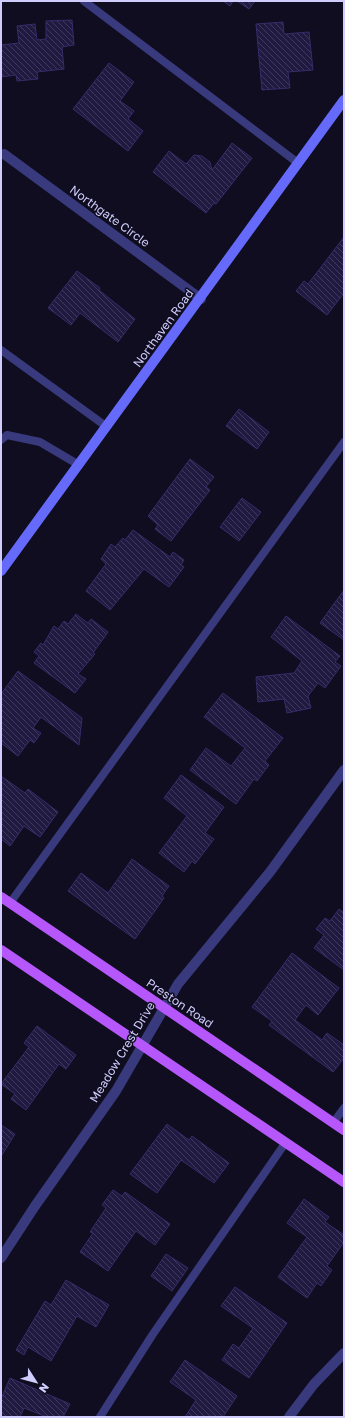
<svg xmlns="http://www.w3.org/2000/svg" width="345" height="1418" font-family="'Golos Text',sans-serif">
  <defs>
    <pattern id="building-back-hatch" width="6" height="6" patternUnits="userSpaceOnUse"><rect width="6" height="6" fill="#201a40"/><path d="M-1 5l2 2M0 0l6 6M5-1l2 2" fill="none" stroke="#3f3a5d"/></pattern>
  </defs>
  <rect width="100%" height="100%" fill="#0f0d1f"/>
  <path fill="url(#building-back-hatch)" stroke="#362c6b" d="M223,1h10l-3,5z
    M237,1h18l-6,8z
    M72,20l2,25 -12,2 2,22 -27,3 1,7 -21,2 -1,-6 -15,2v-32l18,-2 -2,-17 18,-2 2,16 9,-1v-18z
    M283,22l1,12 25,-2 4,38 -25,2 2,16 -28,2 -6,-66z
    M109,63l25,19 -14,19 14,10 -6,8 15,12 -15,20 -55,-42z
    M232,143l20,15 -36,46 -2,-1 -8,10 -53,-41 16,-21 17,13 8,-9 8,1 8,6 2,8z
    M344,237v56l-17,22 -31,-24 8,-10 4,3z
    M77,271l23,17 -1,2 36,29 -17,23 -38,-29 -9,12 -23,-17z
    M239,409l30,23 -12,17 -31,-23z
    M190,459l24,18 -8,10 4,3 -39,51 -16,-12 3,-4 -10,-9z
    M242,498l19,14 -22,29 -19,-14z
    M133,530l37,27 3,-5 11,8 -3,5 3,2 -15,20 -25,-18 -34,41 -24,-19 20,-27 -5,-5 10,-15 4,3 8,-9 2,2z
    M344,590v50l-24,-17z
    M76,614l12,9 3,-4 17,13 -15,21 2,1 -17,20 8,5 -11,14 -41,-30 5,-7 -5,-4 7,-9 2,2 11,-19 4,3 6,-8 4,3z
    M286,616l54,40 -5,6 6,4 -16,22 -7,-5 -10,13 3,12 -24,5 -3,-14 -26,3 -2,-25 38,-4 8,-12 -31,-24z
    M18,671l64,47 -3,27 -38,-28 -8,11 8,5 -7,10 -4,-3 -12,16 -17,-13v-49z
    M223,693l60,45 -18,23 4,4 -12,16 -3,-2 -18,25 -46,-34 16,-22 25,18 14,-18 -41,-31z
    M181,775l43,32 -19,26 9,6 -19,25 -3,-3 -8,11 -25,-19 28,-37 -23,-18z
    M1,776l24,17 3,-4 30,23 -18,25 -16,-11 -14,20 -9,-7z
    M132,859l37,27 -7,10 2,2 -29,41 -67,-48 13,-18 27,20z
    M339,909l5,4v57l-30,-22 10,-13 -8,-6 9,-11 5,3z
    M292,953l47,35 -21,27 -12,-10 -11,15 27,20 5,-7 17,12v13l-11,14 -64,-47 3,-4 -20,-14z
    M37,1026l39,29 -10,14 -7,-5 -33,46 -15,-11 4,-5 -14,-10 28,-37 -5,-4z
    M167,1124l22,16 3,-4 37,27 -15,20 -33,-23 -24,33 -27,-19z
    M1,1125l14,9 -13,21h-1z
    M113,1190l9,6 3,-4 45,32 -15,21 -19,-14 -28,40 -28,-19 13,-19 -3,-1 16,-24 -4,-3z
    M304,1199l25,18 -4,5 19,13v7l-17,24 5,4 -11,16 -4,-3 -10,15 -29,-21 29,-40 -20,-14z
    M166,1254l22,14 -16,23 -21,-15z
    M66,1280l43,25 -13,22 -19,-11 -26,45 -23,-14 -4,8 -8,-5 29,-49 6,4z
    M235,1287l52,36 -38,55 -27,-18 11,-16 6,4 14,-20 -32,-22z
    M185,1360l52,36 -14,21h-38l11,-17 -26,-18z
    M10,1378l60,26 -7,13h-16l-23,-9 -4,9h-19v-18z"/>
  <g fill="none" stroke-linecap="round" stroke-linejoin="round">
    <path stroke="#393a7d" stroke-width="8" d="M84,1l214,162
      M1,350l106,77
      M1,440l6,-5 33,7 39,23
      M10,903l334,-461
      M333,1123l11,-15
      M100,1417l53,-83 133,-192"/>
    <path stroke="#393a7d" stroke-width="10" d="M4,154l197,145
      M1,1258l34,-52 81,-115 62,-107 92,-112 74,-102
      M289,1417l25,-33 30,-31"/>
    <path stroke="#666afb" stroke-width="10" d="M1,571l343,-471"/>
    <path stroke="#b657fb" stroke-width="10" d="M1,897l343,233
      M1,950l343,232"/>
  </g>
  <g text-anchor="middle" dominant-baseline="central" stroke-width="3" stroke-linejoin="round" paint-order="stroke">
    <g font-size="12" fill="#d0cdfe" stroke="#0f0d1f">
      <text transform="translate(110 216) rotate(36)">Northgate Circle</text>
      <text transform="translate(163 328) rotate(-54)">Northaven Road</text>
      <text transform="translate(180 1003) rotate(34)">Preston Road</text>
      <text transform="translate(122 1052) rotate(-59)">Meadow Crest Drive</text>
    </g>
  </g>
  <rect width="345" height="1418" fill="none" stroke="#d0cdfe" stroke-width="4"/>
  <g transform="translate(36 1382) rotate(126)" stroke="#0f0d1f" stroke-width="3" paint-order="stroke">
  <path d="M0-3L7 15L0 10L-7 15Z" fill="#d0cdfe"/>
  <text y="-6" font-size="11" font-weight="bold" text-anchor="middle" fill="#d0cdfe">N</text>
  </g>
</svg>
